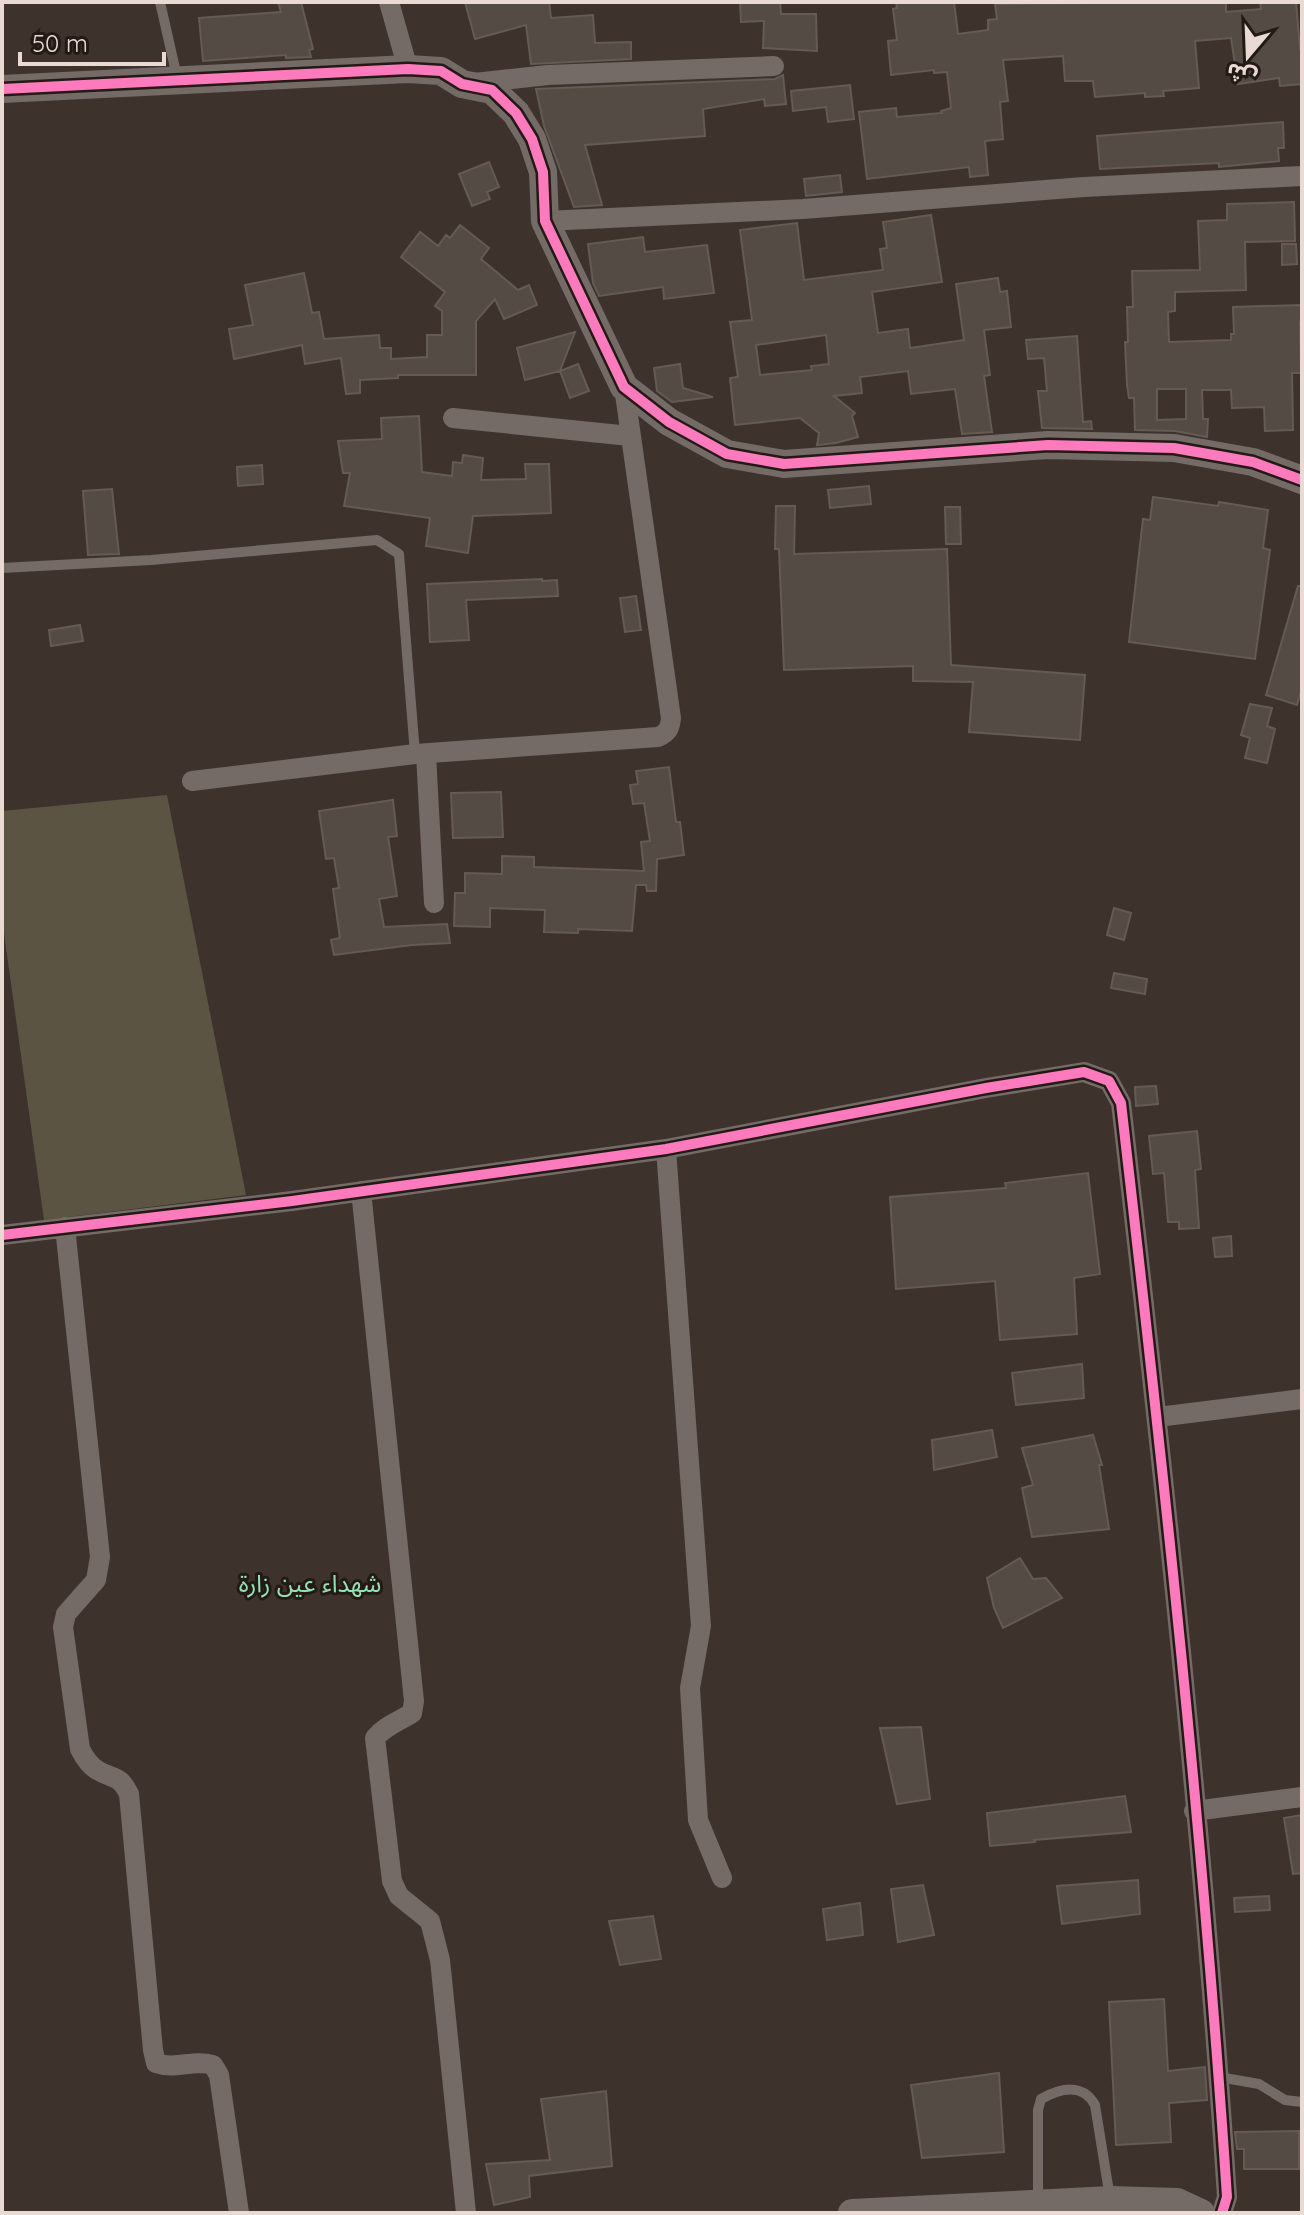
<svg xmlns="http://www.w3.org/2000/svg" width="1304" height="2215" font-family="Quicksand,'Noto Sans Arabic',sans-serif">
  <rect width="100%" height="100%" fill="#3e322d"/>
  <path fill="#5c5443" d="M167,795l79,400 -202,25 -42,-301v-108z"/>
  <path fill="#544b45" stroke="#655a54" stroke-width="2" fill-rule="evenodd" d="M278,2h23l12,47 -4,1 2,7 -25,1v-3l-83,6 -4,-43 82,-6z
    M465,2h84l2,16 42,-3 2,28 36,-1v17l-100,5 -5,-39 -51,14z
    M740,2h40l1,12h35l1,37 -54,-3 1,-27 -23,1z
    M896,2h58l4,32 30,-4v-10l9,-1 -2,-15 231,-2v10l35,-3 -1,-7h36l4,47h2v35l-22,2 -1,-8 -41,6 -7,-46 -36,3 4,47 -36,3 1,5 -19,1v-4l-50,4 -2,-16h-28l-2,-25 -60,4 5,41 -8,1 3,37 -18,2 3,34 -18,2 -1,-10 -102,12 -8,-67 37,-4 1,9 45,-4 -1,-2 10,-3 -4,-36 -13,1v-3l-43,5 -3,-34 9,-1 -4,-31 4,-1z
    M783,75l3,29 -21,2 -1,-7 -61,10 2,27 -120,9 17,60 -28,2 -30,-81 -8,-37 239,-10z
    M850,85l4,34 -26,3 -2,-15 -33,4 -2,-20z
    M1283,122l1,26h-6l1,13 -60,6v-4l-119,6 -3,-33z
    M489,162l10,25 -12,5 3,7 -18,7 -13,-32z
    M840,175l2,17 -36,4 -2,-17z
    M1294,202l1,39 -50,1 1,48 -71,2v19l-7,1 1,30 62,-2v-6h3l-1,-27 69,-2v17h-2l1,51h-9l1,57 -28,1 -1,-24 -32,1 -1,-18h-29l1,29h5l-1,18 -32,-6 -40,-1 -1,-32h-5l-2,-13 -2,-43h3l-1,-35h6l-1,-36 68,-1 -2,-49 29,-1v-16zM1157,389h29v30l-29,1z
    M931,215l11,67 -70,10 6,41 30,-4 2,19 54,-8 -8,-56 42,-6 2,14 7,-1 4,36 -27,3 6,45 -6,1 8,56 -30,2 -7,-45 -44,5 -3,-23 -48,6 2,16 -28,3 21,17 -3,3 6,21 -22,6 -19,2 2,-12 -19,-15 -65,7 -5,-47 8,-1 -8,-55 22,-2 -12,-90 57,-7 7,57 79,-10 -3,-21 7,-1 -4,-26zM826,335l3,29 -18,2 1,4 -52,5 -4,-30z
    M460,225l29,23 -8,11 37,31 11,-5 8,20 -33,14 -9,-20 -19,22v54h-78v3l-38,2v13l-14,1 -5,-36 -36,6 -3,-19 -68,14 -5,-30 24,-4 -8,-40 59,-12 8,40 7,-1 5,27 55,-4 1,13h11v11l36,-2v-22h15v-24l-7,-5 10,-14 -44,-35 19,-25 18,14 8,-11 4,3z
    M643,237l2,15 62,-7 7,48 -50,6 -1,-12 -64,9 -6,-13 -5,-39z
    M1282,244h14l1,20 -15,1z
    M575,332l-15,39 -35,9 -8,-32z
    M1077,336l6,86 8,-1 1,8 -50,-1 -4,-37h9l-3,-33 -16,1 -2,-19z
    M578,364l11,27 -19,7 -10,-27z
    M680,364l3,24 30,9 -41,5 -15,-11 -3,-23z
    M419,416l3,56 30,4 1,-14 9,1 1,-8 20,3 -2,22 45,-1 -1,-15h24l2,49 -78,3 -5,37 -42,-7 4,-28 -86,-12 6,-33h-7l-5,-32 44,-2 -1,-21z
    M262,465l1,19 -25,2 -1,-19z
    M869,486l2,18 -41,4 -2,-18z
    M112,489l7,65 -31,1 -5,-64z
    M1153,497l65,9 1,-4 49,8 -5,38 7,2 -15,109 -126,-17 14,-123 7,1z
    M776,506h19l-1,48 153,-5 4,116 134,10 -5,65 -111,-8 4,-50 -60,-1v-15l-129,4 -5,-121h-4z
    M945,507h15l1,37h-15z
    M542,579v2l15,-1 1,16 -92,4 3,40 -39,2 -3,-58z
    M1298,586h4v102l-5,17 -31,-10z
    M636,596l5,34 -16,2 -5,-34z
    M80,625l3,16 -32,5 -2,-16z
    M1250,704l22,4 -5,18 8,3 -8,34 -22,-5 5,-20 -9,-3z
    M669,767l7,55h4l4,33 -27,4 -1,32h-9l-1,-6h-10l-4,46 -54,-2v4l-34,-1 1,-22 -55,-2v19l-36,-1 1,-33h10v-20l37,1v-18l32,1v10l110,4 -3,-29 9,-1 -6,-38 -11,1 -3,-19 8,-1 -2,-13z
    M501,792l2,45 -50,1 -2,-45z
    M393,800l4,36 -9,1 9,59 -18,3 5,28 63,-3 3,19 -38,2 -78,10 -3,-15 9,-2 -7,-49 6,-1 -5,-30 -8,1 -7,-48z
    M1114,908l17,5 -7,27 -17,-5z
    M1114,973l33,6 -2,15 -34,-6z
    M1156,1086l2,18 -22,2 -1,-19z
    M1197,1131l4,38 -6,1 4,58 -20,1v-7h-11l-4,-49 -11,1 -4,-38z
    M1088,1173l12,101 -26,4 3,56 -77,6 -5,-59 -99,8 -6,-92 116,-9 -1,-5z
    M1231,1236l1,20 -17,1 -2,-19z
    M1082,1364l2,34 -68,7 -4,-32z
    M992,1430l5,27 -63,13 -2,-30z
    M1093,1435l9,30h-3l10,64 -77,8 -10,-49 11,-3 -11,-37z
    M1020,1558l13,21 13,-1 16,20 -59,30 -9,-20 -7,-30z
    M921,1727l9,72 -33,5 -17,-76z
    M1125,1796l6,36 -97,8 1,2 -45,4 -3,-33z
    M1302,1815v58l-9,1 -9,-56z
    M1138,1880l2,34 -78,10 -5,-38z
    M923,1885l11,50 -36,7 -7,-53z
    M1269,1896l1,14 -35,2 -1,-14z
    M860,1903l3,32 -36,5 -4,-31z
    M653,1916l8,43 -41,6 -11,-44z
    M1164,1999l4,72 37,-4 2,33 -38,3 2,39 -55,3 -7,-143z
    M999,2073l5,79 -82,6 -11,-73z
    M606,2091l6,75 -83,10 1,21 -36,8 -8,-41 64,-4 -9,-61z
    M1299,2131v38h-55v-20h-7l-2,-17z"/>
  <g fill="none" stroke-linecap="round" stroke-linejoin="round">
    <path stroke="#746a66" stroke-width="10" d="M160,2l17,75
      M2,568l149,-8 226,-20 22,14 16,200
      M1219,2077l40,7 26,16 17,2
      M1038,2201v-91l3,-11c20,-11 42,-16 54,6l15,93"/>
    <path stroke="#746a66" stroke-width="20" d="M389,2l19,67
      M474,83l74,-8 226,-9
      M545,221l258,-12 281,-22 218,-11
      M453,418l177,18
      M426,754l8,149
      M192,781l223,-27 243,-17c10,-4 12,-9 13,-19l-47,-331
      M666,1149l35,477 -11,62 8,132 24,58
      M361,1191l53,510 -2,12c-14,9 -26,12 -37,25l17,143 7,15 31,25 10,39 26,253
      M65,1227l35,330 -4,23 -30,34 -3,13 17,122c4,8 9,16 17,21 17,10 22,4 32,24l24,256 3,13c20,7 37,-4 57,2l6,10 20,138
      M2,1235l290,-34 374,-52 320,-61 98,-16 25,9 12,22c42,363 82,729 106,1094l-5,16
      M1158,1417l144,-18
      M1194,1811l108,-14"/>
    <path stroke="#746a66" stroke-width="28" d="M2,89l406,-20 33,2 21,13 30,6 24,23 16,26 11,33 2,49 79,166 45,35 58,32 57,10 264,-19 126,3 79,14 49,18
      M852,2213l259,-13 66,2 24,11"/>
    <defs>
      <path id="cycleway" d="M2,89l406,-20 33,2 21,13 30,6 24,23 16,26 11,33 2,49 79,166 45,35 58,32 57,10 264,-19 126,3 79,14 49,18
        M2,1235l290,-34 374,-52 320,-61 98,-16 25,9 12,22c42,363 82,729 106,1094l-5,16"/>
    </defs>
    <use href="#cycleway" stroke="#241a15" stroke-width="15"/>
    <use href="#cycleway" stroke="#fd7abc" stroke-width="10"/>
  </g>
  <g text-anchor="middle" dominant-baseline="central" stroke-width="6" stroke-linejoin="round" paint-order="stroke">
    <g font-size="24" fill="#93e2b6" stroke="#241a15">
      <text x="310" y="1583">شهداء عين زارة</text>
    </g>
  </g>
  <rect width="1304" height="2215" fill="none" stroke="#e9dad4" stroke-width="8"/>
  <g transform="translate(1248 56) rotate(199)" stroke="#241a15" stroke-width="6" paint-order="stroke">
  <path d="M0-6L14 30L0 20L-14 30Z" fill="#e9dad4"/>
  <text y="-12" font-size="22" font-weight="bold" text-anchor="middle" fill="#e9dad4">ش</text>
  </g>
  <path d="M20 52v12h144v-12" fill="none" stroke="#e9dad4" stroke-width="4"/>
  <text x="32" y="52" font-size="24" fill="#e9dad4" stroke="#241a15" stroke-width="6" paint-order="stroke">50 m</text>
</svg>
